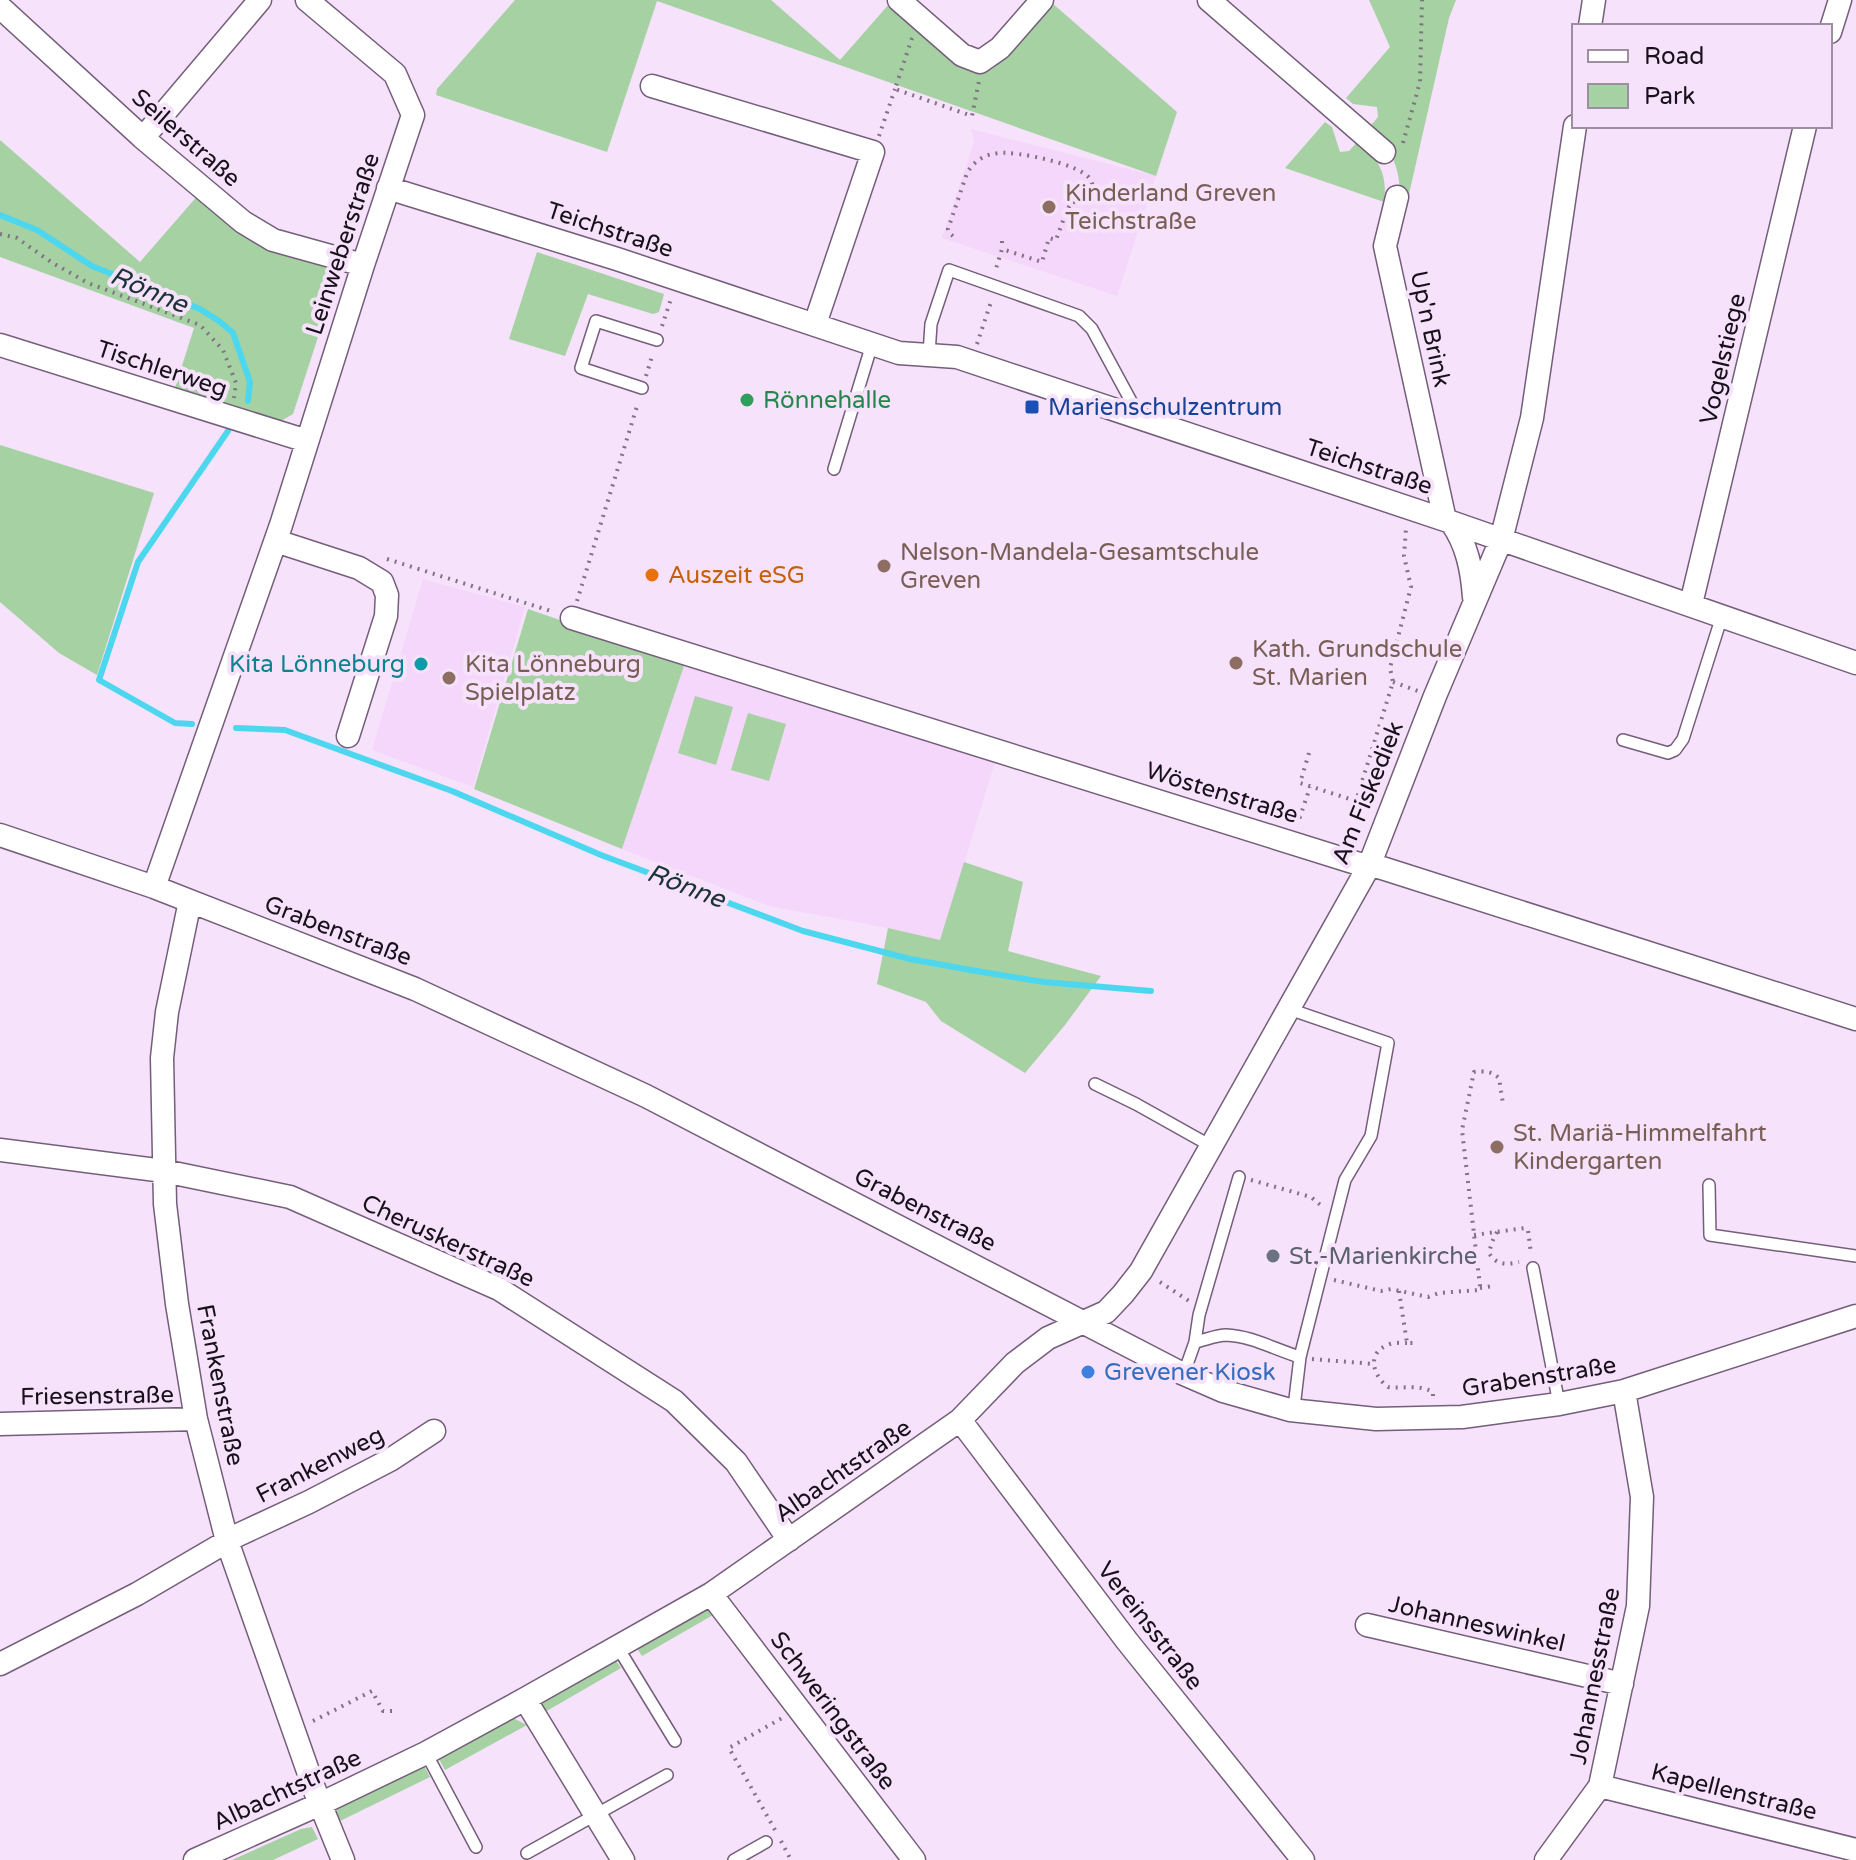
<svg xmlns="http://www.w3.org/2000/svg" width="1856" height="1860" font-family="'Varela Round',sans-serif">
  <rect width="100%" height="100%" fill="#f6e2fb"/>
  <path fill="#f5d7fc" d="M971,129l185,47 -39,120 -175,-58 32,-96z
    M423,579l102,28 -52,180 -101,-37z
    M685,663l311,96 -56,182 -52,-13 -119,-22 -147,-57z"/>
  <path fill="#a5d1a3" d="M515,0h256l69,60 50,-57 74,65c12,8 21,7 32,-2l56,-63 125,109 -21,64 -499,-175 -50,151 -171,-57 1,-6z
    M1369,0h87l-7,18 -52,229c2,-32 10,-72 -11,-100 -5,-6 -12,-12 -18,-18l10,-12 -1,-10 -24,-3 -7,-6 44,-51z
    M1325,122l7,5 8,25 9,-1 10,-11c19,20 29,33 25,62l-99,-34z
    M0,140l140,122 59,-68 120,67 13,12 2,15 -41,126 -12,7h-12l-95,-30 20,-63 -194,-71z
    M537,252l127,42 -5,18 -6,2 -65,-20 -23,62 -56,-17z
    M0,445l154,48 -57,182 -38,-22 -59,-51z
    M528,609l157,54 -63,186 -148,-60z
    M695,696l38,11 -17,58 -38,-12z
    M748,713l38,11 -17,57 -38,-11z
    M964,862l59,20 -15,69 93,25 -36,49 -40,48 -84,-52 -15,-19 -49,-18 11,-56 52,12z
    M708,1605l5,10 -71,41 -6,-9z
    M614,1658l7,10 -76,44 -5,-10z
    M513,1718l14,7 -82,45 -6,-11z
    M424,1766l6,11 -90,44 -6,-11z
    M312,1827l6,12 -45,21h-41l69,-31z"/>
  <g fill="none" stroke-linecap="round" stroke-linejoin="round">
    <path stroke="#4cd7ef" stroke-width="6" d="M0,215l37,15 55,36 108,43 19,12 14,12 17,49 -2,19
      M192,724l-17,-1 -76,-43 39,-118 90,-131
      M236,728l49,2 167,61 149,64 202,76 107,28 66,12 68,11 107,9"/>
    <defs>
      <path id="lane" d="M929,354l2,-30 18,-54 130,46 13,13 47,87
        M642,388l-61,-20 15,-47 61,19
        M834,469l38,-125
        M1623,740l45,13 7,-3 8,-11 39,-123
        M1289,1009l99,34 -17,93 -26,44 -45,177
        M1095,1084l41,20 75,42
        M1709,1185l1,50 146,21
        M1533,1268l26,136
        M1195,1342l4,-27 40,-138
        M1184,1373l11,-31c10,-2 22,-7 31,-7 26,1 50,15 74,22l-5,42 -5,11
        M617,1646l58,95
        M426,1753l50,94
        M527,1853l140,-78
        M734,1860l32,-18"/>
      <path id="street" d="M899,0l63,55 18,7 20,-14 42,-48
        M1209,0l175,152
        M0,7l143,131 100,84 30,18 90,25
        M1590,26l4,-26
        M1830,32l10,-32
        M652,86l221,66 -58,172
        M143,138l117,-138
        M388,188l229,71 282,94 58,4 488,163 411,143
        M1397,197l-12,49 60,274
        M0,345l307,96
        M1451,522c16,22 21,48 23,75
        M276,541l83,27 23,14 5,13 -1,21 -38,120
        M1691,604l114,-478
        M572,618l784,245 26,5 474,151
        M0,835l154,52 261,102 231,107 531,275 46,20 67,19 86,9 86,-2 97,-13 65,-13 232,-75
        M154,887l127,-362 82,-260 50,-150 -18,-41 -88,-74
        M190,901l-23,111 -5,46 3,146 12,100 19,115 31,122 88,250 28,69
        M0,1150l164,21 126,26 209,92 175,112 62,61 53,78
        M960,1420l167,221 176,219
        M0,1424l196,-5
        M711,1594l203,266
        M1367,1625l255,59
        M0,1664l137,-70 101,-59 71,-33 81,-42 44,-29
        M525,1699l98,161
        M1600,1786l256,64
        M195,1860l125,-56 106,-51 99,-54 186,-105 249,-174 55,-57 33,-25 58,-26 17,-18 18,-23 228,-405 66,-170 66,-156 31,-122 43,-292
        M1546,1860l54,-74 38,-180 4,-109 -18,-106"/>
    </defs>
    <use href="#lane" stroke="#745e7a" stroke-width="14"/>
    <use href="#street" stroke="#745e7a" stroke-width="25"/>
    <path stroke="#807384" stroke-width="4" stroke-dasharray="2 6" stroke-linecap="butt" d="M912,38l-17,51 77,27 7,-35
      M879,136l16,-47
      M1403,143l17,-61 2,-82
      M0,234l17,4 34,24 37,21 112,42 23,25 13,33 -2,15
      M953,236l-4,-3 -1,-4 19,-56c7,-12 18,-19 32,-20 17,-2 82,11 91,26 5,8 2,16 -4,23h-14l-5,8 -11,30 -7,-2 -7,24 -40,-13 -7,23
      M1002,241v8
      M662,326l10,-30
      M977,344l15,-45
      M646,376l7,-23
      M387,559l167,53
      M577,601l61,-198
      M1393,682l25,9
      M1309,753l-9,30 56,18 37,-119 -3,-14 21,-81 -7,-31 2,-28
      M1290,823l3,-9 7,3 10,-30
      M1251,1180l60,17 13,11
      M1497,1232l-5,10 -3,11c7,12 18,12 30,9
      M1474,1235l51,-7 3,2 3,24
      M1334,1280l47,11 10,-2 37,8 11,-4 40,-3 1,-4 -18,-156 12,-58c11,-1 17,-1 25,6l4,26
      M1160,1282l29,19
      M1480,1288l13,-2
      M1399,1291l8,52h8
      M1407,1343c-5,0 -14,-1 -19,2 -22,8 -15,31 0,42 16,2 30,-3 45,5v6
      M1312,1359l62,5
      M313,1721l59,-30 11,20h15
      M775,1830l-46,-82 53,-30
      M781,1841l10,19"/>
    <use href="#lane" stroke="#fff" stroke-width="11"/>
    <use href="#street" stroke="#fff" stroke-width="22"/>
  </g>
  <g fill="#8d6e63" stroke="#f6e2fb" stroke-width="3">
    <circle cx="1049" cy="207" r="8"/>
    <circle cx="884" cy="566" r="8"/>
    <circle cx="1236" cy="663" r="8"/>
    <circle cx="449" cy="678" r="8"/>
    <circle cx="1497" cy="1147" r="8"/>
  </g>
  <circle fill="#2e9e5b" stroke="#f6e2fb" stroke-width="3" cx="747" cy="400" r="8"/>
  <rect fill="#1a4fb4" stroke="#f6e2fb" stroke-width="3" x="1024" y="399" width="16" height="16" rx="4"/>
  <circle fill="#e8710a" stroke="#f6e2fb" stroke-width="3" cx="652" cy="575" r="8"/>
  <circle fill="#0f9aa8" stroke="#f6e2fb" stroke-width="3" cx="421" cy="664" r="8"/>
  <circle fill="#6b7280" stroke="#f6e2fb" stroke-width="3" cx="1273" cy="1256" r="8"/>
  <circle fill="#3f7fe0" stroke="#f6e2fb" stroke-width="3" cx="1088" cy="1372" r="8"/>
  <g text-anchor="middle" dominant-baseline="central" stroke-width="8" stroke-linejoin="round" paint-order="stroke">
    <g font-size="24" fill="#18101b" stroke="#f6e2fb">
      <text transform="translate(186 138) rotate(41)">Seilerstraße</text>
      <text transform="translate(610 230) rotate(18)">Teichstraße</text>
      <text transform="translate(343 244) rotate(-72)">Leinweberstraße</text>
      <text transform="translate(1430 329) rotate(78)">Up'n Brink</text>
      <text transform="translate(1723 359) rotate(-77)">Vogelstiege</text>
      <text transform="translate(162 369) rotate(18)">Tischlerweg</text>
      <text transform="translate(1369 467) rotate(18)">Teichstraße</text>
      <text transform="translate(1222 793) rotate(17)">Wöstenstraße</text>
      <text transform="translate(1368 793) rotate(-68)">Am Fiskediek</text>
      <text transform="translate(338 931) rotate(21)">Grabenstraße</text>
      <text transform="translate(925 1210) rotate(27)">Grabenstraße</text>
      <text transform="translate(448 1241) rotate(25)">Cheruskerstraße</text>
      <text transform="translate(1539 1377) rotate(-9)">Grabenstraße</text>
      <text transform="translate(220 1385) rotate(79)">Frankenstraße</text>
      <text transform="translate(97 1396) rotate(-1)">Friesenstraße</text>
      <text transform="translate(320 1465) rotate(-27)">Frankenweg</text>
      <text transform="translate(843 1471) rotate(-35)">Albachtstraße</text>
      <text transform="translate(1477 1624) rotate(13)">Johanneswinkel</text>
      <text transform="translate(1150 1626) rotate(52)">Vereinsstraße</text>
      <text transform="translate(1595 1676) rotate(-79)">Johannesstraße</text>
      <text transform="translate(833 1711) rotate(53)">Schweringstraße</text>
      <text transform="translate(287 1790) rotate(-25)">Albachtstraße</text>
      <text transform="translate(1734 1792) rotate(14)">Kapellenstraße</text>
    </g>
    <g font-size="24" fill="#785e54" stroke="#f6e2fb" text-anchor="start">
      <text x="1065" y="193">Kinderland Greven<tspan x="1065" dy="28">Teichstraße</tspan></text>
      <text x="900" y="552">Nelson-Mandela-Gesamtschule<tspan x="900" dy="28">Greven</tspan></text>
      <text x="1252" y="649">Kath. Grundschule<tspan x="1252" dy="28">St. Marien</tspan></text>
      <text x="465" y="664">Kita Lönneburg<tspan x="465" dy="28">Spielplatz</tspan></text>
      <text x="1513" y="1133">St. Mariä-Himmelfahrt<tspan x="1513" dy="28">Kindergarten</tspan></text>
    </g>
    <g font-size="24" fill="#27864d" stroke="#f6e2fb" text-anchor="start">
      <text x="763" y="400">Rönnehalle</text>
    </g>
    <g font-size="24" fill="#164399" stroke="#f6e2fb" text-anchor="start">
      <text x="1048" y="407">Marienschulzentrum</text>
    </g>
    <g font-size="24" fill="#c56008" stroke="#f6e2fb" text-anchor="start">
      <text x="668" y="575">Auszeit eSG</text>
    </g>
    <g font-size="24" fill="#0d838f" stroke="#f6e2fb" text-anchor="end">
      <text x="405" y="664">Kita Lönneburg</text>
    </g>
    <g font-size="24" fill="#5b616d" stroke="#f6e2fb" text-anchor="start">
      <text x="1289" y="1256">St.-Marienkirche</text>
    </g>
    <g font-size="24" fill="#366cbe" stroke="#f6e2fb" text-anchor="start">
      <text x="1104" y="1372">Grevener Kiosk</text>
    </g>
    <g font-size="26" font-style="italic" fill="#1b3236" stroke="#f6e2fb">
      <text transform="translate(149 290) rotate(23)">Rönne</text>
      <text transform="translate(686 886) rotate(21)">Rönne</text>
    </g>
  </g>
  <rect x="1572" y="24" width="260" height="104" fill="#f6e2fb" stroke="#9d8ea1" stroke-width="2"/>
  <rect x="1588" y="50" width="40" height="12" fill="#ffffff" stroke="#9d8ea1" stroke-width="2"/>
  <text x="1644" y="64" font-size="24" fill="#18101b">Road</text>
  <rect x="1588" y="84" width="40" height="24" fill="#a5d1a3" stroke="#9d8ea1" stroke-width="2"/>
  <text x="1644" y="104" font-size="24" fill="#18101b">Park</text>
</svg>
